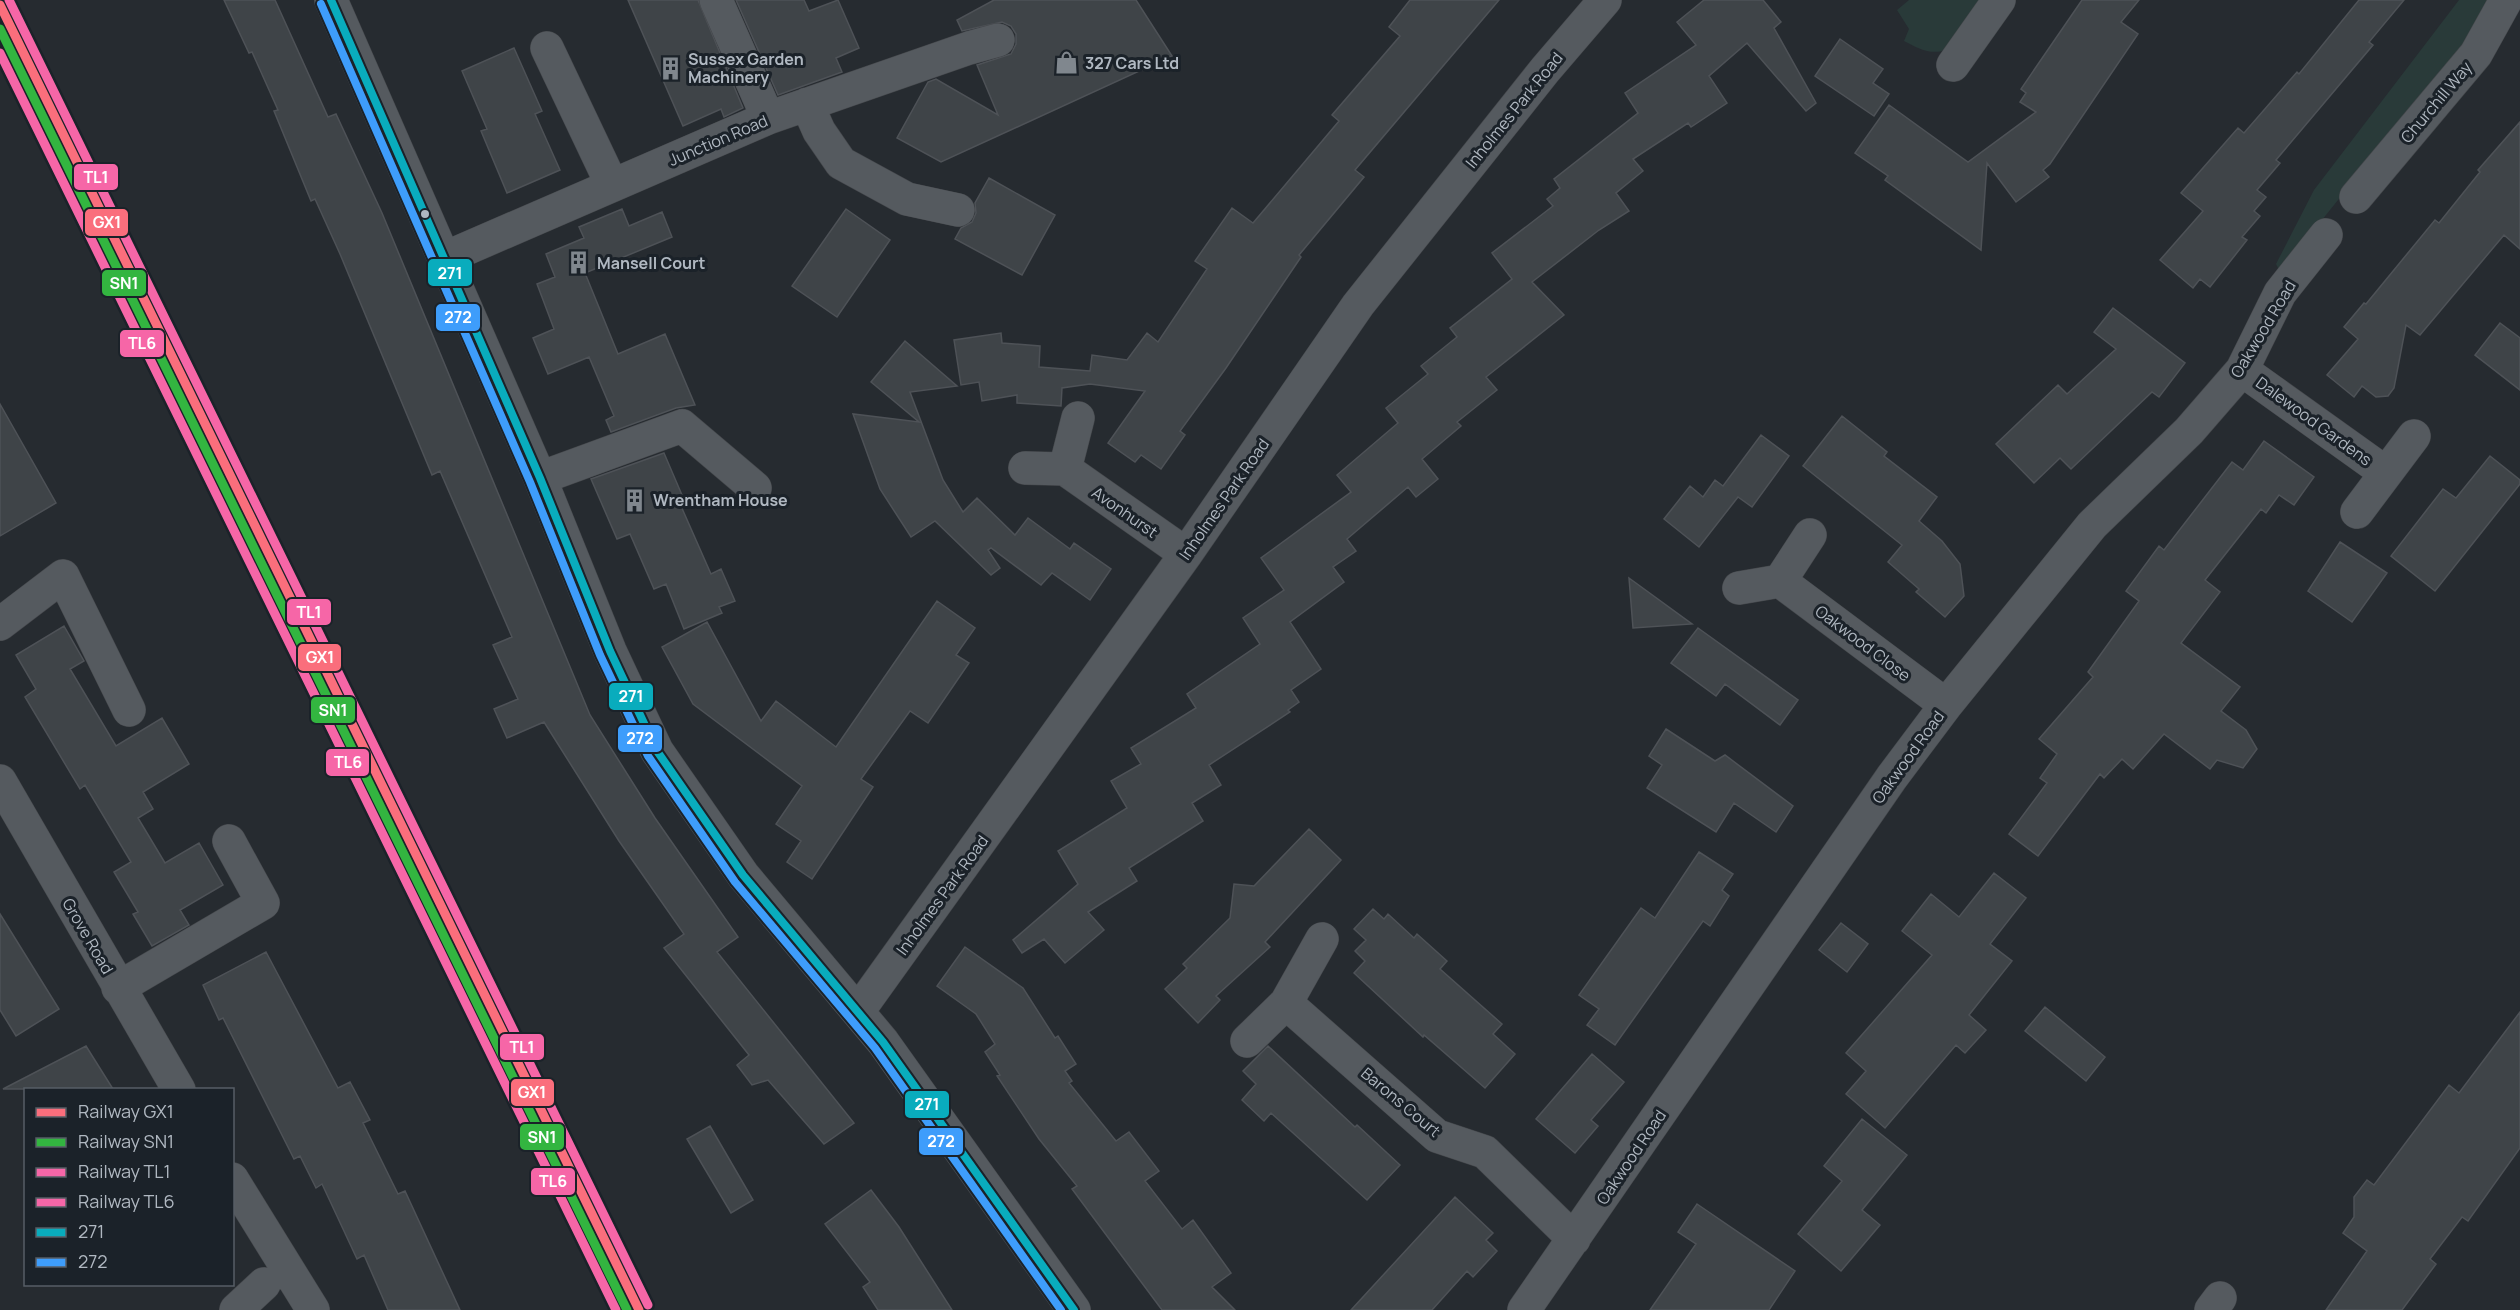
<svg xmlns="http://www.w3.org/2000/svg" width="2520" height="1310" font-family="Manrope,sans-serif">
  <rect width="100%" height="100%" fill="#262b30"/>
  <path fill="#293a39" d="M1909,0h73l-34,49c-16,7 -29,0 -44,-8l5,-12 -12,-19z
    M2459,0h29l-25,45 -183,227 -4,-8 38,-74z"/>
  <path fill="#3f4448" stroke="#4e5257" stroke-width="1.5" d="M224,0h51l53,117 8,-3 46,99 208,502 65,103 83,119 -21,15 137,171 -30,21 -56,-64 -16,5 -15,-20 12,-10 -85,-107 20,-14 -65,-93 -75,-119 -37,16 -13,-29 24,-10 -25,-54 19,-8 -72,-166 -8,4 -92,-221 -25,-55 -4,2 -37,-90 4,-1 -26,-58 -3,1z
    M628,0h70l45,108 -19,9 -3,-8 -38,17z
    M736,0h68l5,11 29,-11 21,48 -23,10 6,14 -64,23z
    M994,0h142l36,56 -231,106 -44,-24 31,-56 8,-3 62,36 -21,-50 34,-11 5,-10v-10l-5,-8 -9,-4 -40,9 -5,-11z
    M1410,0h89l-144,170 9,7 -65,78 2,2 -75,111 -46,63 5,4 -24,34 -20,-14 -6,7 -27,-19 37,-52 -55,-7 -28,4 -1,18 -44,-3v-8l-35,6 -3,-19 -18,3 -7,-45 47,-7 1,10 38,3 -1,21 51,4 2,-16 35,5 20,-27 11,9 49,-73 -12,-8 37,-53 21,15 86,-102 -7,-6 68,-79 -11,-9z
    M1704,0h59l18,22 -7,6 42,75 -10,8 -59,-68 -38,33 18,27 -36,24 -3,-4 -55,36 10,12 -27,22 13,18 -30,19 -67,52 32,33 -78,62 11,13 -40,32 4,4 -39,33 16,20 -22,18 -8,-10 -61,52 9,12 -23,16 11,15 -54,40 31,47 -30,21 8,12 -11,8 2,2 -81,53 12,20 -29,18 11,18 -74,47 8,13 -49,31 16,18 -39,33 -21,-24 -22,14 -9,-13 65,-56 -20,-33 69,-43 -16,-27 30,-17 -10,-16 65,-40 -9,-14 73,-50 -17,-26 41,-28 -23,-32 90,-66 -14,-17 61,-52 -12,-15 42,-34 -7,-8 36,-29 -7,-9 62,-49 -20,-26 61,-47 -6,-7 13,-11 -6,-9 84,-66 -13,-20 71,-48 -19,-23z
    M2082,0h57l-18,22 17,12 -88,130 -7,6 6,7 -33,25 -29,-39 -6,87 -96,-70 3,-4 -33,-23 34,-48 79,57 68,-50 -16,-10 6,-9 -5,-4z
    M2359,0h45l-35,42 4,3 -97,115 4,3 -23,27 9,7 -12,14 6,5 -18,21 5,3 -37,47 -10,-8 -7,9 -33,-28 43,-49 -22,-18 57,-65 6,5 53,-61 2,2z
    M1840,39l43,30 -10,14 16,11 -15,22 -59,-40z
    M514,48l28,63 -7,3 25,56 -53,23 -26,-62 6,-2 -25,-58z
    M2520,122v127l-16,-14 -84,100 -14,-10 -12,63 -6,8 -12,1 -14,-11 -8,11 -27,-22 31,-36 -14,-12 20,-24 2,1 69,-84 4,3 41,-51 -2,-2z
    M989,178l66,37 -33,60 -67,-36 6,-11 11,-6 4,-9 -1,-10z
    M622,209l7,17 33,-14 10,25 -87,36 33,81 47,-20 30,71 -19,3 -65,24 -5,-12 8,-4 -25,-59 -41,17 -15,-36 21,-9 -17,-45 18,-7 -9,-23 38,-16 -5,-11z
    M846,209l44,31 -53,77 -45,-31z
    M2113,308l72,55 -26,34 -7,-5 -81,77 -11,-11 -26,25 -38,-39 62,-59 9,9 49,-45 -22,-17z
    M2500,323l20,15v52l-45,-35z
    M905,341l52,45 -47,6 33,88 20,32 14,-14 38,37 13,-17 42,31 4,-6 37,26 -21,31 -38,-27 -11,12 -50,-37 -3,2 12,18 -9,7 -56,-54 -24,16 -31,-48 -27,-75 66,8 -48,-40z
    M0,404l56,99 -56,33z
    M1842,416l45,36 -3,4 53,41 -18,24 23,20 18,23 4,32 -19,21 -29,-25 3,-3 -31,-27 14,-17 -99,-79z
    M1761,435l28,21 -37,51 -14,-10 -39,50 -35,-28 26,-33 13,11 12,-17 8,6z
    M2264,441l50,36 -20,28 -15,-10 -13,18 -5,-4 -56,71 15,12 -39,51 59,44 -19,24 25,19 11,19 -14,19 -26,-8 -7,9 -46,-35 -31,35 -11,-10 -18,19 -4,-4 -62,82 -29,-22 38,-51 -7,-5 17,-24 -18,-15 54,-62 -5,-5 51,-71 -13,-10 33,-45 5,4 68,-88 11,8z
    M664,453l18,42 -5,2 34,77 10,-5 14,32 -16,6 3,6 -38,16 -18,-45 -12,5 -24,-55 -13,5 -26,-60z
    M2490,456l30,24v4l-85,107 -44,-35 52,-67 13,9z
    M2340,542l47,31 -35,49 -44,-31z
    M1629,578l63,46 -59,4z
    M937,601l38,27 -19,27 13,8 -41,60 -18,-12 -49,68 12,8 -61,92 -25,-17 14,-21 -25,-17 26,-38 -109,-82 -31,-57 45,-25 54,99 15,-20 60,46z
    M64,626l20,35 -14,8 46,77 46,-28 27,46 -46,28 10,17 -15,9 27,45 34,-20 24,42 -43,25 9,15 -37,21 -19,-32 5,-2 -24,-40 17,-10 -46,-77 -5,4 -55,-92 11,-8 -20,-34z
    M1698,628l100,72 -18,25 -55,-41 -9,12 -45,-33z
    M1666,729l49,32 10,-6 68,51 -17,26 -42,-29 -18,29 -69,-44 15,-23 -13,-9z
    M1309,829l32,31 -76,82 5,5 -54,49 4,4 -22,23 -33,-34 22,-21 -4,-4 47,-46 4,-34 20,2z
    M1699,852l34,22 -11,16 7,6 -19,30 -7,-5 -88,124 -28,-20 12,-16 -20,-14 62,-87 14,10z
    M1994,873l32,25 -36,46 22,17 -43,54 17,15 -21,23 -9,-8 -71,83 -39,-34 20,-23 -20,-18 86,-98 -30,-24 29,-37 28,23z
    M1373,909l11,10 4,-5 26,24 3,-4 30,27 -7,8 62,55 -9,10 22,20 -30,34 -61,-53 -1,2 -69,-64 11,-12 -10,-10 11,-11 -12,-11z
    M0,914l59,95 -43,27 -16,-26z
    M1841,923l27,21 -21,28 -28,-22z
    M965,947l58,41 32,50 3,-2 18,28 -11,7 7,10 -3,2 47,58 13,-9 30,39 -14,10 37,48 11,-9 38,53 -19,14 23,23h-73l-90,-121 5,-3 -38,-47 -42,-63 3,-1 -15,-23 10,-8 -19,-30 -39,-28z
    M266,952l72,136 12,-6 20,38 -7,3 35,71 7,-3 55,119h-72l-24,-55 -7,4 -35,-75 -6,4 -16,-32 -6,3 -71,-141 -4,2 -16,-35z
    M2045,1007l60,50 -19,24 -61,-50z
    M2520,1012v136l-52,73 -6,-4 -32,42 6,5 -34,46h-76l41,-59 -24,-18 11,-16v-20l13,-17 7,5 75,-100 10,8z
    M86,1046l27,43h-110z
    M1268,1046l87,81 2,-2 43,40 -33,35 -96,-87 -7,8 -22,-21 14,-16 -13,-13z
    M1592,1054l32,28 -33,38 7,6 -23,27 -39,-34z
    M1862,1119l45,36 -45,55 18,15 -39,46 -43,-37 44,-53 -18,-15z
    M710,1126l43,74 -22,13 -44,-74z
    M871,1190l28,37 53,83h-74l-15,-23 7,-5 -45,-58z
    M1455,1197l38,36 -7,7 11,11 -24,26 -6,-6 -35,39h-81z
    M1697,1204l98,67 -26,39h-119l46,-66 -18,-12z"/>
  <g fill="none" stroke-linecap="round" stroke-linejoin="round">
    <defs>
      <path id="minor" d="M331,0l209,478 70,173 47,100 86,124 140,167 191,268
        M716,0l52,118
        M547,48l65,137
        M1953,65l46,-65
        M807,104l12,27 22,32 66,36 51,11
        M2356,197l120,-143 30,-54
        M445,258l323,-140 201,-70 29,-8
        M2242,370l144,103
        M1025,468l40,1 121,85
        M1065,469l13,-51
        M540,478l142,-52 73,62
        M2357,512l57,-76
        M1780,581l30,-46
        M1739,588l41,-7 166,124
        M0,624l63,-48 66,134
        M0,781l179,309
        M118,988l145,-85 -34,-62
        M1286,1003l151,133 48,16 89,87
        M859,1010l327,-456 172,-249 187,-235 60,-70
        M1247,1041l39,-38 36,-64
        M232,1179l81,131
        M236,1310l28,-26
        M1524,1310l368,-533 54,-72 146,-180 97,-94 53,-61 38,-77 46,-58
        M2211,1310l9,-12"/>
    </defs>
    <use href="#minor" stroke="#44474b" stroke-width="34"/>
    <use href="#minor" stroke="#555a5f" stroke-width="33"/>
    <defs>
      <path id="bus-1" d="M331,0l209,478 70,173 47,100 86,124 140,167 191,268"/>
      <path id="bus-2" d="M321,4l209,478 70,173 48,101 87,126 140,166 186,262"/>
    </defs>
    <use href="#bus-1" stroke="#1b2229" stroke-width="12"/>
    <use href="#bus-2" stroke="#1b2229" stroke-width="12"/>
    <use href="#bus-1" stroke="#09acbd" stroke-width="8"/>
    <use href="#bus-2" stroke="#3e9dfb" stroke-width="8"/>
    <defs>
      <path id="rail-1" d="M0,5l639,1305"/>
      <path id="rail-2" d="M0,29l627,1281"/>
      <path id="rail-3" d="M9,0l639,1305"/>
      <path id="rail-4" d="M0,53l616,1257"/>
    </defs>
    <use href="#rail-1" stroke="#1b2229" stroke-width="14"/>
    <use href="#rail-2" stroke="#1b2229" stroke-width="14"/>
    <use href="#rail-3" stroke="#1b2229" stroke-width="14"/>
    <use href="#rail-4" stroke="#1b2229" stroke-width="14"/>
    <use href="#rail-1" stroke="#fa6e7c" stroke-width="9"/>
    <use href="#rail-2" stroke="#33b540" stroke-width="9"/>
    <use href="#rail-3" stroke="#f666a7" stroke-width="9"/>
    <use href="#rail-4" stroke="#f666a7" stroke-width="9"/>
  </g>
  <defs>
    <symbol id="shop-bare" viewBox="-9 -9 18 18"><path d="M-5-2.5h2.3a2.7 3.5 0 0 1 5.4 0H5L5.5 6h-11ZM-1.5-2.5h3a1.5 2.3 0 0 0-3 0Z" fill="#80878e" stroke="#1b2229" stroke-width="2.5" paint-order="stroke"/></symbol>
    <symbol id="building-bare" viewBox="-9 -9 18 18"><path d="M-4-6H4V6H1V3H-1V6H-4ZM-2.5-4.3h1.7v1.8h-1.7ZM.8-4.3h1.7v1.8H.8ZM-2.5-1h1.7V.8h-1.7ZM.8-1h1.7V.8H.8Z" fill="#80878e" stroke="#1b2229" stroke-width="2.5" paint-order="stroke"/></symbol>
  </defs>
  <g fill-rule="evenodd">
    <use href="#shop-bare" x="1050" y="46" width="33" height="33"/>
    <use href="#building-bare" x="654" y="52" width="33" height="33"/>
    <use href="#building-bare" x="562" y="246" width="33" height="33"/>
    <use href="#building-bare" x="618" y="484" width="33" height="33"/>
  </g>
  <circle fill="#b0b8c1" stroke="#1b2229" stroke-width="2" cx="425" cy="214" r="5"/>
  <g text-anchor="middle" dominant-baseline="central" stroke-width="6" stroke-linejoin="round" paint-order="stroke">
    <g font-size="16" font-weight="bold" fill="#b0b8c1" stroke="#1b2229" text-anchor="start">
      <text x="688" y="59">Sussex Garden<tspan x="688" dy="18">Machinery</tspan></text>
      <text x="1085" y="63">327 Cars Ltd</text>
      <text x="597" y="263">Mansell Court</text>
      <text x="653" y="500">Wrentham House</text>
    </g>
    <g font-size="16" fill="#b0b8c1" stroke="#1b2229">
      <text transform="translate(2436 102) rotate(-50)">Churchill Way</text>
      <text transform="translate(1514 110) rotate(-51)">Inholmes Park Road</text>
      <text transform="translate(718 140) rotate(-23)">Junction Road</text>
      <text transform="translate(2263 329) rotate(-59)">Oakwood Road</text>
      <text transform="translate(2314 421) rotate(36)">Dalewood Gardens</text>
      <text transform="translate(1224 499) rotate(-55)">Inholmes Park Road</text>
      <text transform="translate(1125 512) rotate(35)">Avonhurst</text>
      <text transform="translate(1863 643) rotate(37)">Oakwood Close</text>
      <text transform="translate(1908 757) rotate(-54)">Oakwood Road</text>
      <text transform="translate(942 895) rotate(-54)">Inholmes Park Road</text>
      <text transform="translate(88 936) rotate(60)">Grove Road</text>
      <text transform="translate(1401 1102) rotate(40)">Barons Court</text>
      <text transform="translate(1631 1157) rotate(-56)">Oakwood Road</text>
    </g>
  </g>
  <g stroke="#1b2229" stroke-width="2">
    <rect x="73" y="163" width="46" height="28" rx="6" fill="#f666a7"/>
    <rect x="84" y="208" width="45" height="29" rx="6" fill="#fa6e7c"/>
    <rect x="427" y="258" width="46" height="29" rx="6" fill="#09acbd"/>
    <rect x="101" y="269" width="46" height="28" rx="6" fill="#33b540"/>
    <rect x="435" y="303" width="46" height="29" rx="6" fill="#3e9dfb"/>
    <rect x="119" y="329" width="46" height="29" rx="6" fill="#f666a7"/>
    <rect x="286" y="598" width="46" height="28" rx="6" fill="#f666a7"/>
    <rect x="297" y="643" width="45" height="29" rx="6" fill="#fa6e7c"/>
    <rect x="608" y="682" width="46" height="29" rx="6" fill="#09acbd"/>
    <rect x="310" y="696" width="46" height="28" rx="6" fill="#33b540"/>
    <rect x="617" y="724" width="46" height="29" rx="6" fill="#3e9dfb"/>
    <rect x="325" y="748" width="45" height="29" rx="6" fill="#f666a7"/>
    <rect x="499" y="1033" width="46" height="28" rx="6" fill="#f666a7"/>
    <rect x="510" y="1078" width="45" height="29" rx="6" fill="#fa6e7c"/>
    <rect x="904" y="1090" width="46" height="29" rx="6" fill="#09acbd"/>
    <rect x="519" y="1123" width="46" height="28" rx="6" fill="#33b540"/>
    <rect x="918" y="1127" width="46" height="29" rx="6" fill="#3e9dfb"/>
    <rect x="530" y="1167" width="46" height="29" rx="6" fill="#f666a7"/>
  </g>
  <g font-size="16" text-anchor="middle" font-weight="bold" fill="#fff">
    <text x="96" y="183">TL1</text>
    <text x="107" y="228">GX1</text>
    <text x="450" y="279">271</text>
    <text x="124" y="289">SN1</text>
    <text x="458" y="323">272</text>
    <text x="142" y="349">TL6</text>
    <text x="309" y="618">TL1</text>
    <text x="320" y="663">GX1</text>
    <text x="631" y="702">271</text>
    <text x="333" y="716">SN1</text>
    <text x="640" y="744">272</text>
    <text x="348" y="768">TL6</text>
    <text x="522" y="1053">TL1</text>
    <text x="532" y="1098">GX1</text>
    <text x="927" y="1110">271</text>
    <text x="542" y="1143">SN1</text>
    <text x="941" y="1147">272</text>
    <text x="553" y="1187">TL6</text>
  </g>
  <rect x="24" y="1088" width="210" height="198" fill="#1b2229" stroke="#575e66" stroke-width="1.5"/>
  <rect x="36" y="1108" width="30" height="9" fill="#fa6e7c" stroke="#575e66" stroke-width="1.5"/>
  <text x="78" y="1118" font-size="18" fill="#b0b8c1">Railway GX1</text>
  <rect x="36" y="1138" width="30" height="9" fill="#33b540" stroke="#575e66" stroke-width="1.5"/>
  <text x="78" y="1148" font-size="18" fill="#b0b8c1">Railway SN1</text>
  <rect x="36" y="1168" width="30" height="9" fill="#f666a7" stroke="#575e66" stroke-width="1.5"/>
  <text x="78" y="1178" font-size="18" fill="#b0b8c1">Railway TL1</text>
  <rect x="36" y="1198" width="30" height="9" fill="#f666a7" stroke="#575e66" stroke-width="1.5"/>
  <text x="78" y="1208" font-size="18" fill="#b0b8c1">Railway TL6</text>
  <rect x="36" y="1228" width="30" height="9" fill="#09acbd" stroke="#575e66" stroke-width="1.5"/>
  <text x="78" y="1238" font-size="18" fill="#b0b8c1">271</text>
  <rect x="36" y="1258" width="30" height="9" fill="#3e9dfb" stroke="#575e66" stroke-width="1.5"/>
  <text x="78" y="1268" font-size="18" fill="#b0b8c1">272</text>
</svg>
